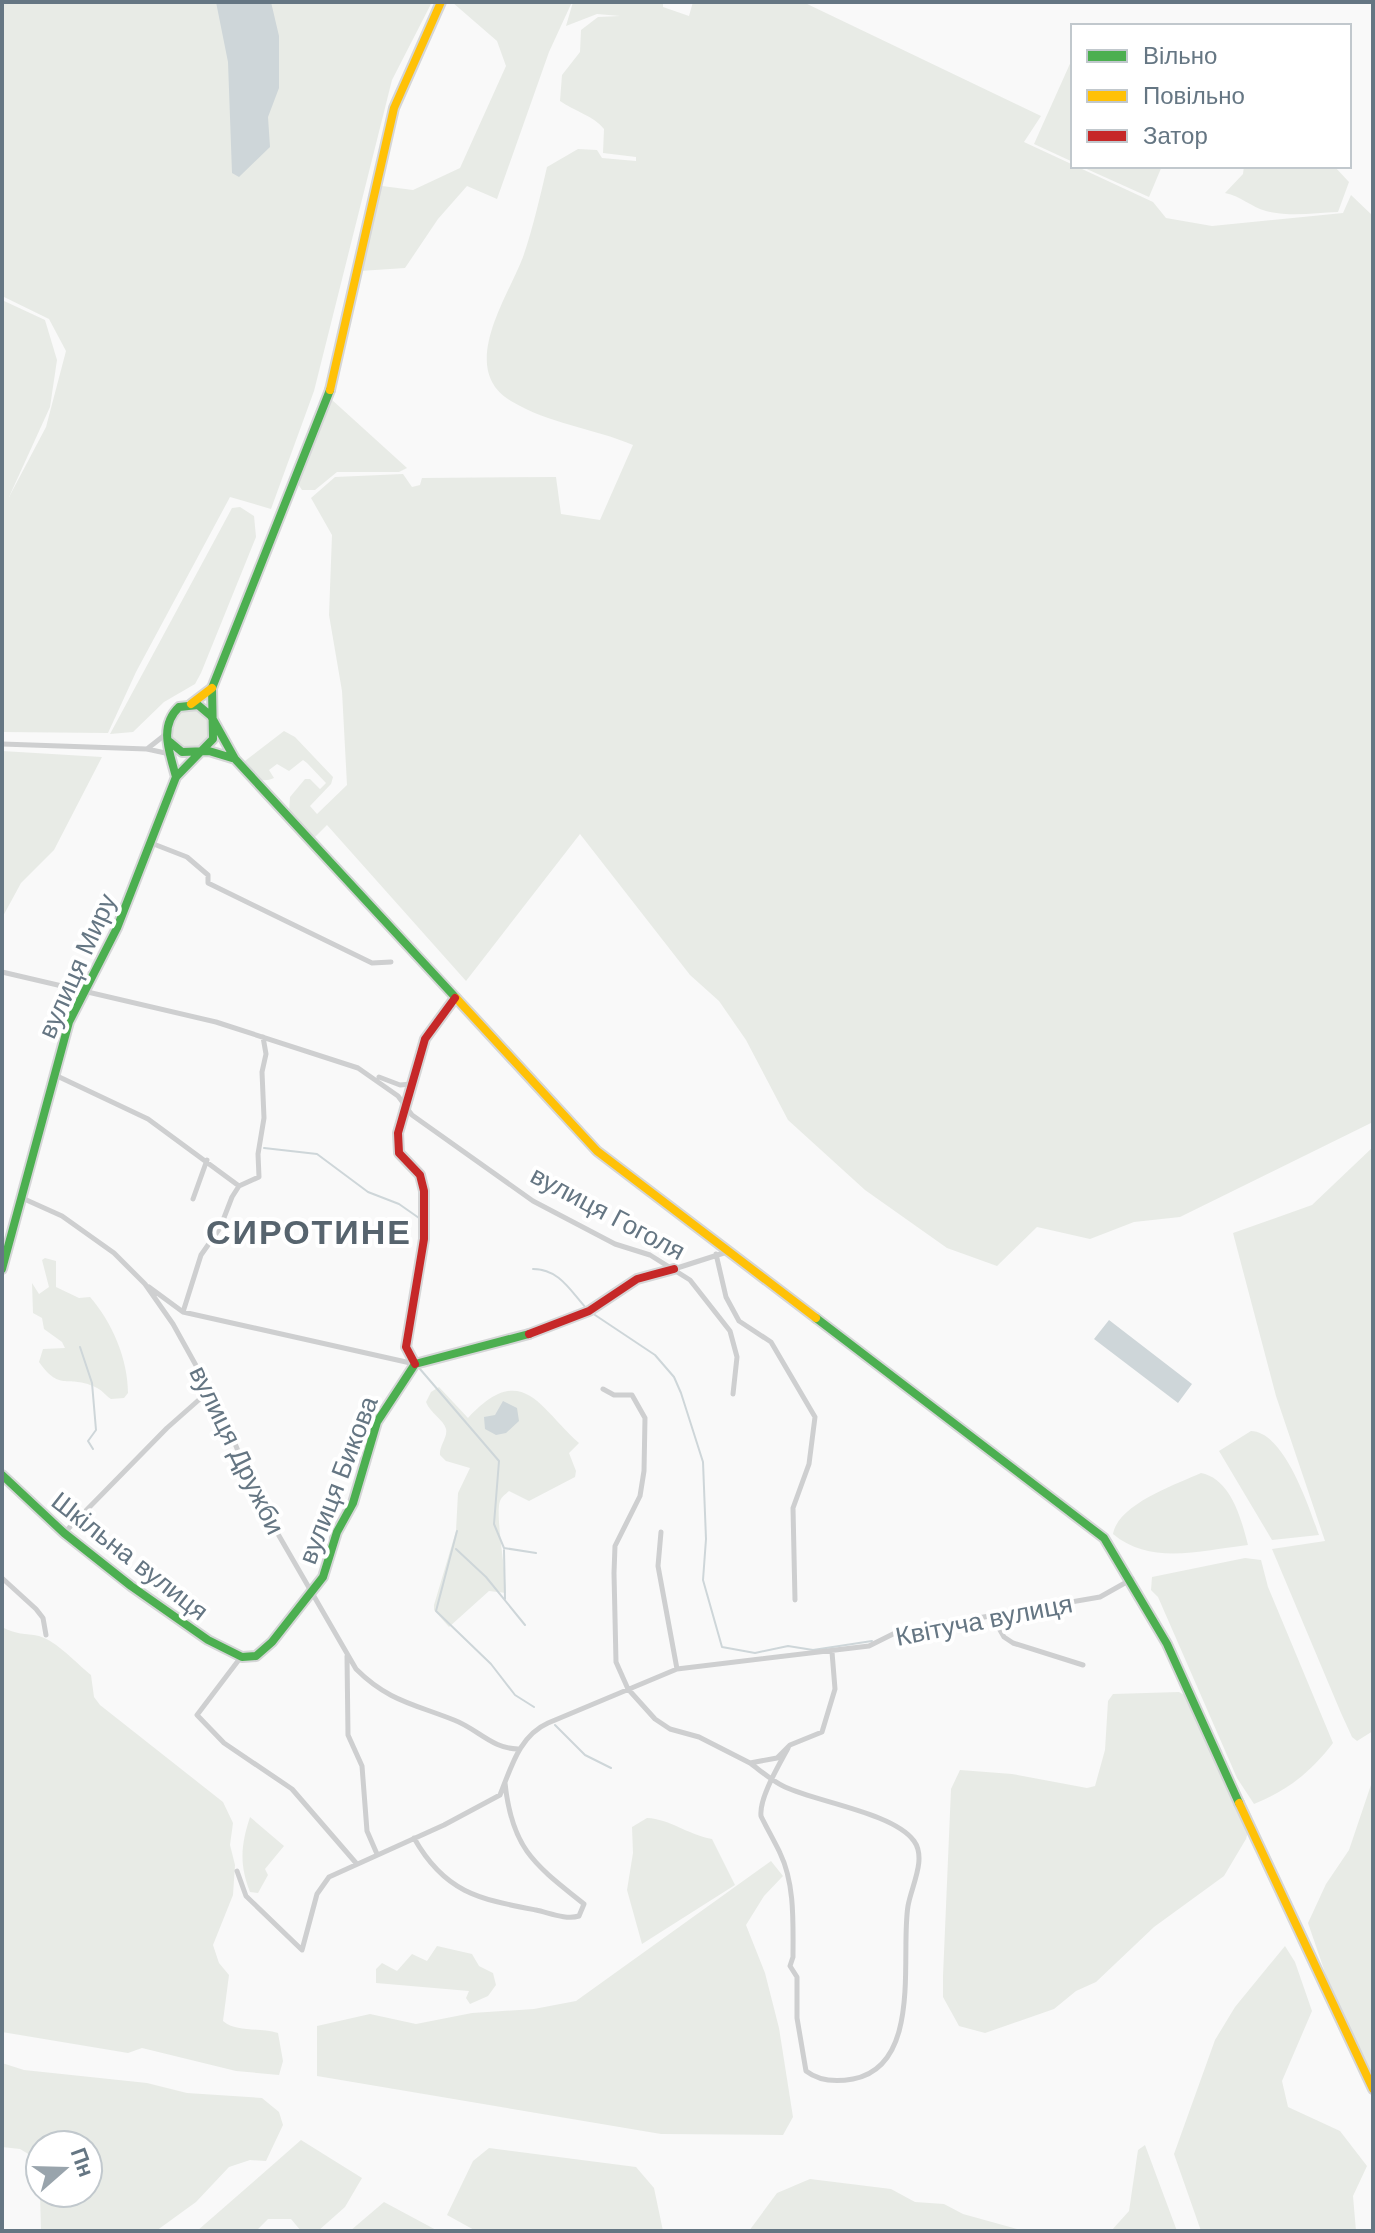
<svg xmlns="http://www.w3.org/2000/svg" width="1375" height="2233" font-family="Helvetica,sans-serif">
  <rect width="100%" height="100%" fill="#f9f9f9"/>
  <path fill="#e8ebe6" d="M2,2h430l-40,78 -78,311 -43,118 -41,-12 -94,175 -28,61 -106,-1v-432l43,20 12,40 -7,47 -41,90 37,-70 20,-76 -17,-32 -47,-23z
    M452,2h120l-23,50 -52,147 -30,-13 -29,33 -33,49 -45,3 22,-85 31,4 47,-22 46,-102 -9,-25z
    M573,2h90v5l26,9 4,-14h110l238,114 -17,26 129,60 13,16 46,8 131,-13 8,-18 22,21v906l-193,95 -46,5 -44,17 -53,-12 -40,39 -50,-18 -82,-58 -77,-70 -42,-80 -27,-39 -29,-26 -110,-141 -114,147 -139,-156 -16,16 -22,-28 1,-16 15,-18h5l10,10 6,-6 -19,-20 -4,-3 -14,11 -12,-7 -8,6 5,8c-16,7 -22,-4 -33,-14l43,-33 11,6 38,40 -2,7 -21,22 7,8 30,-29 -5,-94 -13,-76 3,-80 -21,-37 24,-21 68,-3 9,13 8,-2 2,-7 134,-1 5,37 39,6 33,-75c-40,-17 -84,-21 -122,-44 -54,-32 -3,-104 12,-144 10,-29 17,-60 24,-90l31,-18 19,1 5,8 34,3v-4l-33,-4 1,-24c-10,-13 -30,-18 -44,-28l2,-26 18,-23 1,-22 17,-13 22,-1 -23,-2 -31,12z
    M1073,57v105l-39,-18z
    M1080,166h82l-13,31z
    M1244,166h90l15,16 -11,30c-23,1 -49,5 -72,-1 -15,-4 -25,-15 -41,-18l18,-19z
    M331,399l76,69 -8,4h-62l-22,18h-13l-4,-6z
    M240,507l14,9 2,21 -55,136 -6,11 -31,18 -31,30 -23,2 122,-226z
    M169 729a21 21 0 1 1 42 0a21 21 0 1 1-42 0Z
    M2,751l100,6 -48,93 -33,33 -19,35z
    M1373,1147v584l-16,10 -5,-4 -11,-24 -69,-164 53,-8 -49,-145 -43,-163 79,-28z
    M45,1258l11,3v26l23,11 11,-1c22,25 38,62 38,96l-4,5 -13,1c-6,-4 -10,-10 -16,-12 -27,-13 -34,6 -56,-25l4,-13 22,-1 -3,-6 -18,-13 -2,-11 -9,-5 -1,-30 7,11 10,-7 -7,-27z
    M439,1387l29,31c55,-59 72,-9 111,25l-10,10 7,18 -1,6 -46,24 -20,-10c-3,3 -7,5 -9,10 -5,13 6,72 6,92l-17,-2 -40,36 -15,-17v-5l22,-74 2,-38 12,-25 -24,-7 -6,-6c-1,-9 8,-18 6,-26 -2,-9 -16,-16 -20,-27l5,-10z
    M1251,1431c34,1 58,77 68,104l-47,5 -53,-89z
    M1201,1473c30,6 40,45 47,72 -46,5 -97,21 -135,-11 5,-30 64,-50 88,-61z
    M1245,1558l16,2 7,27 65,156c-22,29 -45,47 -79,61l-17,-26 -79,-181 -7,-7 1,-13z
    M2,1627c14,8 23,6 37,9 18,5 38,28 52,39l3,22 6,8 123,97 10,21 -3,22 5,20 -2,30 -20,50 6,18 10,12 -6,46c14,12 37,6 55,12l5,28 -4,14 -43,-4 -94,-23 -14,5 -126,-21z
    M1179,1692l18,10 55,115 -6,22 -22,37 -70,51 -58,55 -20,9 -22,18 -69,24 -26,-7 -16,-29v-21l8,-187 9,-19 52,4 75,14 8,-2 10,-36 3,-49 5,-7z
    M1373,1779v317l-21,-45 -44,-128 18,-39 23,-34z
    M250,1817l34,29 -19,23 3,6 -10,18 -8,-1c-11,-28 -9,-47 0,-75z
    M647,1818c23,1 39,16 65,21l23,46 -93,59 -15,-54 6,-37 -1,-26z
    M771,1861l12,15 -19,20 -18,29 19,48 14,55 14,89 -10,18 -122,-1 -344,-58v-50l53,-12 46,10 56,-11 62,-4 42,-8z
    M437,1946l35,8 7,12 14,7 3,12 -8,11 -18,8 -4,-6 3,-7 -93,-8v-14l6,-6 15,8 15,-17 15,7z
    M1285,1946l10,16 17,49 -30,70 6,26 52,24 27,35 -14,30 3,35h-155l-27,-77 41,-114 20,-33z
    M2,2063l22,7 123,13 40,10 75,5 17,14 4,13 -17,36 -16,-1 -21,7 -33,35 -40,29h-115l-1,-38h48v-48h-48v46l-10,-14v-22l-10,-6 -18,-2z
    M301,2140l61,38 -17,29 -27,24h-17l-10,-12h-23l-12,12h-59z
    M1145,2145l32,86h-66l18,-20 9,-61z
    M489,2148l147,19 18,21 9,43h-187l-29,-16 26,-54z
    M810,2179l81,10 24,13 29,2 19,10 61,17h-275l28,-38z
    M384,2202l54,29h-88z"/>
  <path fill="#ced6d9" d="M216,2h55l8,34v52l-11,29 2,30 -31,30 -7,-4 -4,-111z
    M1109,1320l83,64 -14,19 -84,-64z
    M503,1401l14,7 2,13 -13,12 -10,2 -11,-6 -1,-12 11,-2z"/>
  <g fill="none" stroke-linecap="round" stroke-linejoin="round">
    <path stroke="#ced6d9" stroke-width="2" d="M264,1148l53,6 51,38 31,12 20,14
      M533,1269c27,0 38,23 54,40
      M592,1313l63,42 19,22 7,16 22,69 3,77 -3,41 19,67 33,6 33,-7 25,4 59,-9
      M80,1347l12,36 4,47 -8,11 5,8
      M420,1369l79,92 -5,63 10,24 32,5
      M457,1531l-21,80 55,53 24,31 19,12
      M456,1549l30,28 39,48
      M504,1550l1,49
      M555,1725l30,30 26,13"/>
    <defs>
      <path id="fast" d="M170,742l12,10 27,-1 23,7
        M176,777c-6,-24 -18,-50 3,-70l19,-2 13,11 24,43 221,239
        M2,1269l67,-247 48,-94 59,-151 37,-38 -1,-51 118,-298
        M816,1318l288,220 63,106 72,159
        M2,1475l62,58 67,53 77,54 34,17 14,-1 16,-14 51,-65 14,-45 16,-29 24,-81 38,-58 114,-30"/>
      <path id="slow" d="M330,390l64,-282 47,-106
        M191,704l21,-16
        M456,998l141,153 219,167
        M1239,1803l134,286"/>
      <path id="jam" d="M529,1334l60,-23 48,-32 37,-10
        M415,1364l-9,-17 18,-108v-48l-4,-16 -21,-22 -1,-20 27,-94 30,-41"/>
    </defs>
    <use href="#fast" stroke="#d5d6d7" stroke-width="12"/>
    <use href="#slow" stroke="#d5d6d7" stroke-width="12"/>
    <use href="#jam" stroke="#d5d6d7" stroke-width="12"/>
    <path stroke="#cecfd0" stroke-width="5" d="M2,744l145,5 23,5
      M147,749l19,-15
      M151,843l36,14 21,18v8l164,80 19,-1
      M2,972l214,50 142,46 40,28 14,19 121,86 82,43 35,11 40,25 40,51 7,26 -4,37
      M55,1075l93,44 91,67
      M379,1077l21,8 12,-1
      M22,1198l40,18 52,37 31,31 28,40 51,92 32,80 100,173c32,32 58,35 98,51 24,9 39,30 66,29
      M193,1199l14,-39
      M716,1254l10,43 13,24 32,21 44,75 -6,47 -16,44 2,92
      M674,1269l53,-17
      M149,1287l34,25 232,52
      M183,1312l18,-57 19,-27 12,-31 7,-11 20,-9 -1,-23 6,-36 -2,-46 4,-18 -3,-17
      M603,1389l11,6h18l13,23 -1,53 -4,25 -25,50 -1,27 2,89 12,27 27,30 15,10 29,8 51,26 27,-5 13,-13 32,-13 13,-43 -3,-37
      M661,1532l-3,34 19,103
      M64,1533l103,-105 43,-38
      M2,1578l34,31 7,9 3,17
      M992,1616l12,21 9,6 70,22
      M347,1656l1,79 14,31 5,65 10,23
      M241,1657l-44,58 27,28 68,46 64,74
      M750,1763c11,8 22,18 35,24 32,15 109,26 129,54 13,18 -3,46 -6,65 -8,48 15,160 -55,173 -16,3 -34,2 -47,-8l-9,-53v-41l-7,-11 3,-9c0,-34 2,-73 -13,-104 -2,-5 -18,-34 -19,-37 -2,-18 18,-51 27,-68
      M414,1838c31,55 65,61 122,72 14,3 30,10 43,6l5,-12c-50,-40 -72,-55 -79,-121
      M237,1871l9,25 55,53
      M302,1950l15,-56 12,-17 115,-52 56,-30c11,-27 19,-59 48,-72l129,-54 192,-23 28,-14 203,-35 32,-18"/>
    <use href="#fast" stroke="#4caf50" stroke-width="8"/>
    <use href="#slow" stroke="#ffc107" stroke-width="8"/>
    <use href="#jam" stroke="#c62828" stroke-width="8"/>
  </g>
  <g text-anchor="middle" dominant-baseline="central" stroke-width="8" stroke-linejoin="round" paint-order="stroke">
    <g font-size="26" fill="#657683" stroke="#fff">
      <text transform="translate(77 966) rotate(-66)">вулиця Миру</text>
      <text transform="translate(608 1213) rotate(28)">вулиця Гоголя</text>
      <text transform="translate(237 1450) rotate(64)">вулиця Дружби</text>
      <text transform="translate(338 1480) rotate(-69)">вулиця Бикова</text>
      <text transform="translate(130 1556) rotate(38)">Шкільна вулиця</text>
      <text transform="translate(984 1620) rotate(-11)">Квітуча вулиця</text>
    </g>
    <g font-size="34" font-weight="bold" letter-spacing="2" fill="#57646e" stroke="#fff">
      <text x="309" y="1232">СИРОТИНЕ</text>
    </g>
  </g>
  <rect width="1375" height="2233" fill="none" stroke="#657683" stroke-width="8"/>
  <rect x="1071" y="24" width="280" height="144" fill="#ffffff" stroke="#c1c8cd" stroke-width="2"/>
  <rect x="1087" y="50" width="40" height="12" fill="#4caf50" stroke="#c1c8cd" stroke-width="2"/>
  <text x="1143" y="64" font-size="24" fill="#657683">Вільно</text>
  <rect x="1087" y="90" width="40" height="12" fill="#ffc107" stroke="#c1c8cd" stroke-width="2"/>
  <text x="1143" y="104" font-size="24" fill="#657683">Повільно</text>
  <rect x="1087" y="130" width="40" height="12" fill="#c62828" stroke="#c1c8cd" stroke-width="2"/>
  <text x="1143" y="144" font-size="24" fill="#657683">Затор</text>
  <g transform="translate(64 2169) rotate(70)"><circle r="38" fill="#ffffff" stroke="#c1c8cd" stroke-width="2"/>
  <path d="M0-6L14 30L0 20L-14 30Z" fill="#99a4ac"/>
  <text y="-12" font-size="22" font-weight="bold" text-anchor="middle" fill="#657683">Пн</text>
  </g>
</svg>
